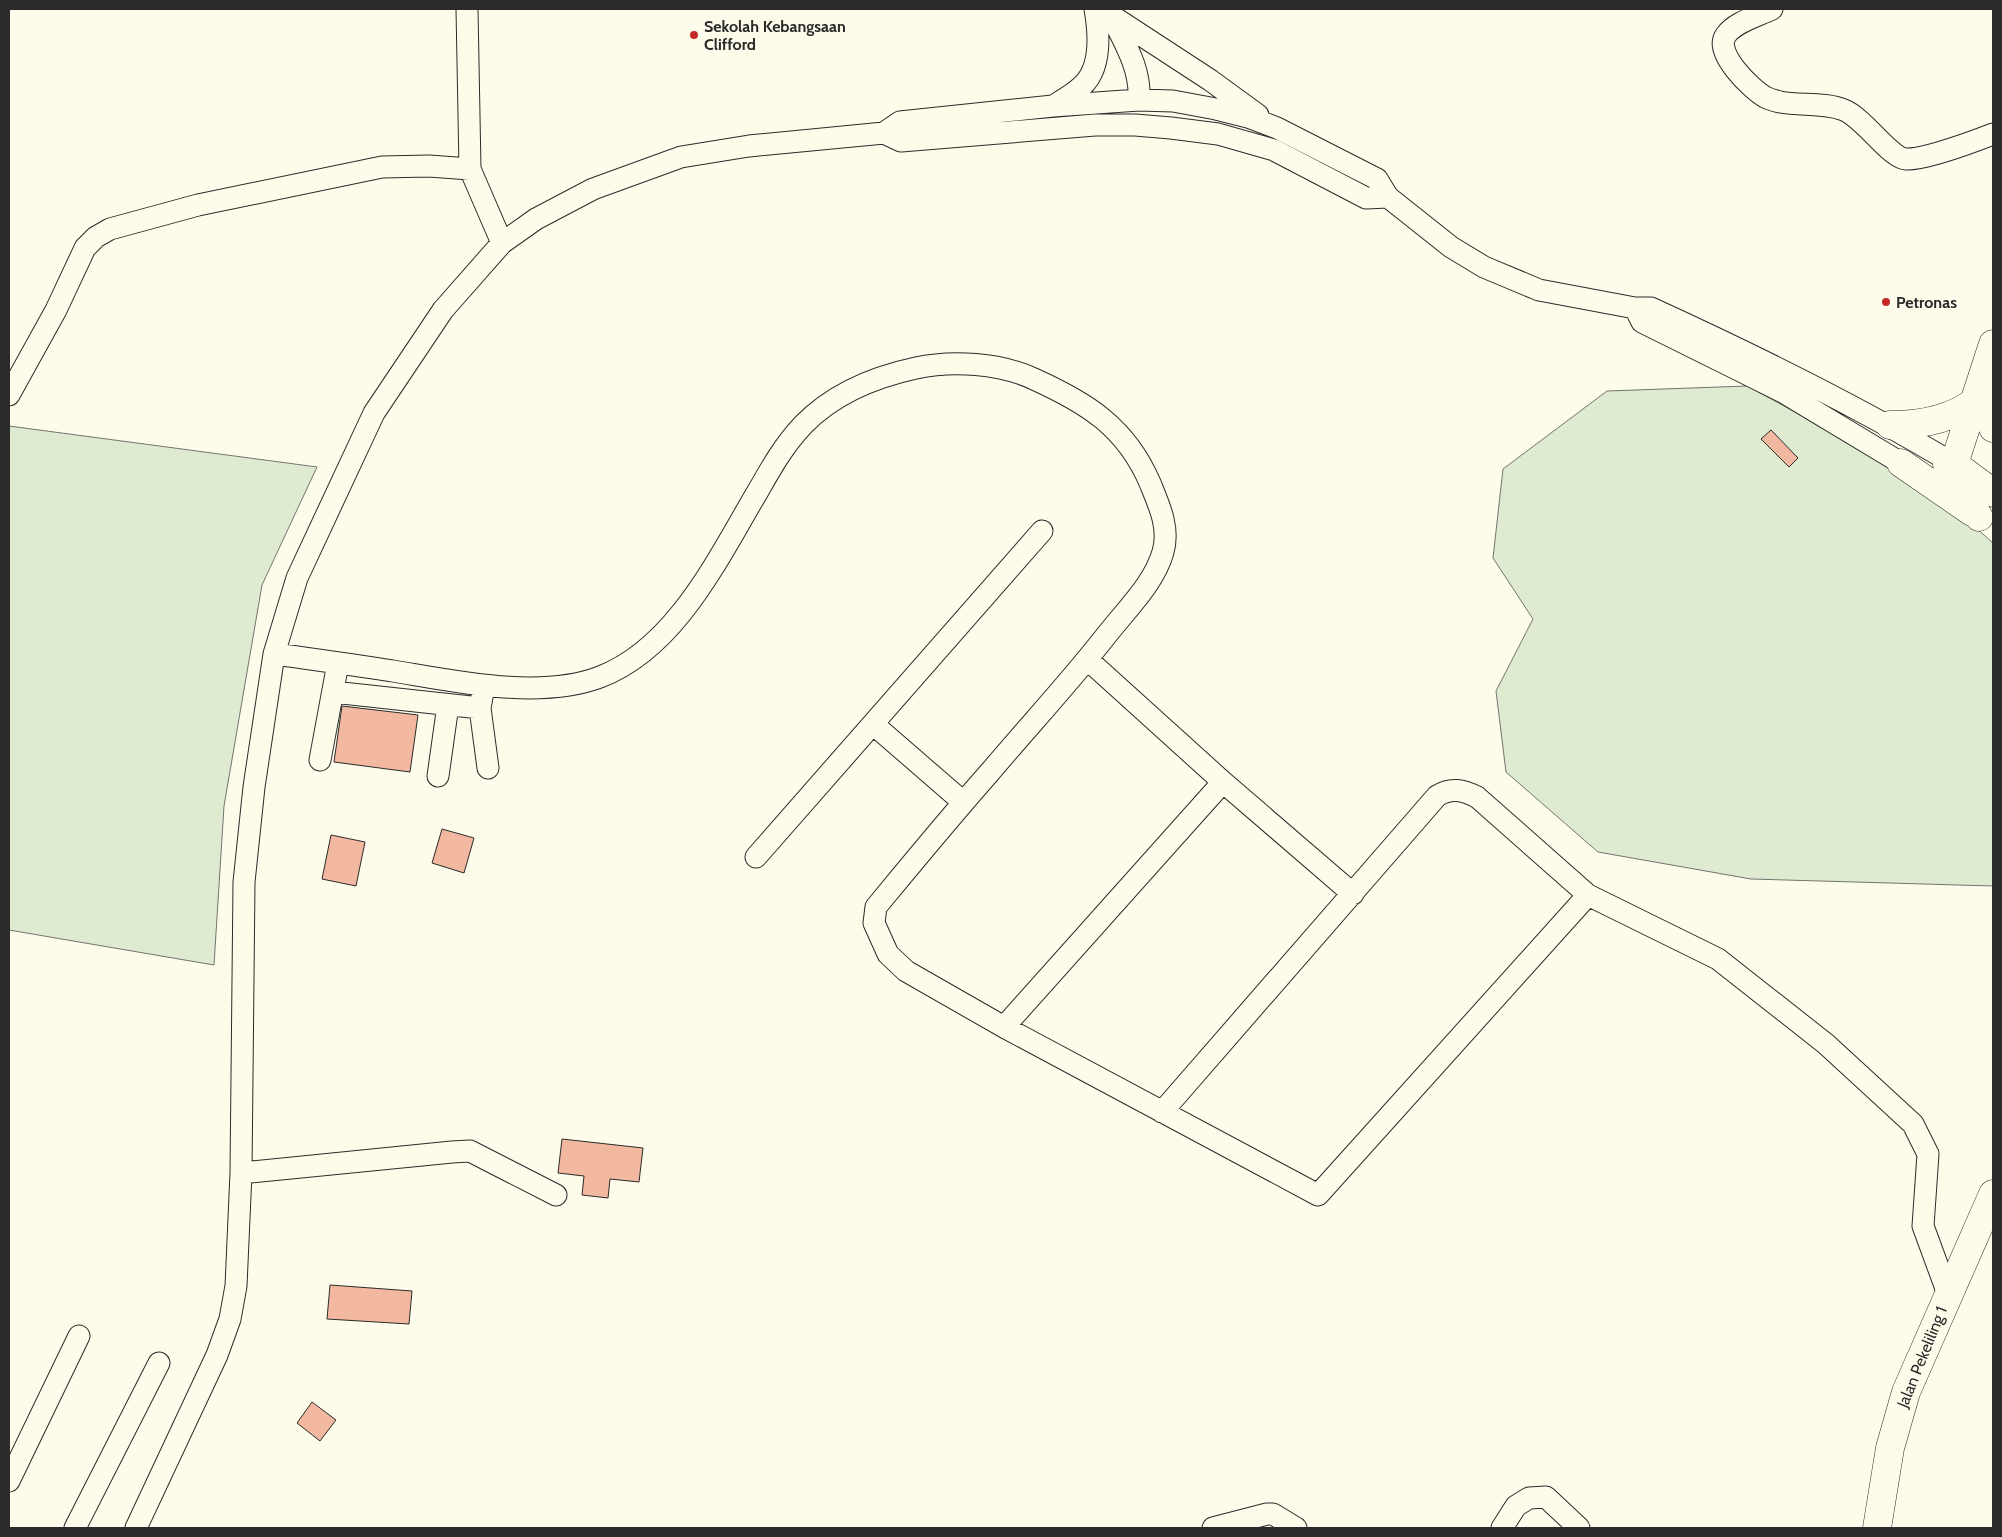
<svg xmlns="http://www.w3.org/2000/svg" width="2002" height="1537" font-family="Cabin,sans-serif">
  <rect width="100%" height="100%" fill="#fdfbea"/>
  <path fill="#deebd1" stroke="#74746e" d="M1747,386l134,72 63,41 49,44v343l-242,-7 -153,-27 -92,-80 -10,-81 37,-72 -40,-61 10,-89 104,-78z
    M9,426l308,41 -55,118 -38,221 -10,159 -205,-35z"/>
  <path fill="#f2b8a0" stroke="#2b2b2b" d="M1771,430l27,28 -9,9 -28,-28z
    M342,706l76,9 -8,57 -76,-10z
    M442,829l32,9 -10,35 -32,-10z
    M331,835l34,7 -9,44 -34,-7z
    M562,1139l81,9 -4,34 -29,-3 -2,19 -26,-3 2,-19 -26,-3z
    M330,1285l82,6 -3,33 -82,-5z
    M312,1402l24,18 -16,21 -23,-18z"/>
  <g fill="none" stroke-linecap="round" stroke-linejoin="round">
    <defs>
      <path id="minor" d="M467,9l3,160 32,74
        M1772,9c-14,7 -37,13 -46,26 -13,17 25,54 39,62 4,2 11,4 15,5 21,4 44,0 64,8 20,8 46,48 62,49 18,1 69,-18 87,-25
        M1112,16l98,64 48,35
        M1112,17c13,27 29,52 27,83
        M1053,106c10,-6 21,-12 29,-20 20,-18 17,-54 13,-77
        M884,133l16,-11 153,-16 86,-6 34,1 43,8 32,8 29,11 100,51 11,18 63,50 33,20 55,23 96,18h16c105,48 205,97 303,156
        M1635,308l7,14 141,70 118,71
        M9,395l47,-85 29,-62 11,-11 14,-8 88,-24 184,-38 47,-1 41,3
        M274,654c40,5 79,11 119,17 61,10 147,29 207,6 76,-29 118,-119 158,-186 13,-23 26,-46 45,-66 30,-31 71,-48 113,-57 36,-8 84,-5 118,11 53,24 92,48 116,104 9,22 20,45 13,69 -9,32 -38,59 -58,85 -37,47 -77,90 -115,135 -39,44 -76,89 -114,135l-2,16 14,31 18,17 98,56 314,168 270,-300 -111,-98c-14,-7 -26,-10 -40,-1l-275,316
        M1087,659l136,123 130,112
        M333,692l147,16 4,-22
        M480,708l8,60
        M873,724l90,78
        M320,760l18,-97
        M438,776l10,-71
        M756,857l286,-326
        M1588,895l130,64 108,85 87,80 15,30 -5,72 25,68
        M1004,1027l219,-245
        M241,1173l211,-21 18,-1 86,44
        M9,1481l70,-145
        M75,1528l84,-165
        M136,1528l81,-173 13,-36 6,-33 5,-113 3,-291 10,-95 20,-133 23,-76 77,-165 69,-103 59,-67 34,-24 57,-30 88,-32 68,-11 135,-13 17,8 194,-16h40l36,3 47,6 56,16 92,48 22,-1
        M1213,1528l54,-14h6l23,14
        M1502,1528l14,-22 13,-8 17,-1 33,31"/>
      <path id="major" d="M1980,388l13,40
        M1890,425c30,0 61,-5 85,-24
        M1901,463l71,49
        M1947,464h7l39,29
        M1979,517l-19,-27 -6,-26 39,-120
        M1877,1528l13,-80 16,-56 87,-198"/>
    </defs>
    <use href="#minor" stroke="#2b2b2b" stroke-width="23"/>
    <use href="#major" stroke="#2b2b2b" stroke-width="29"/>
    <use href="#minor" stroke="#fdfbea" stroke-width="21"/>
    <use href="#major" stroke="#fdfbea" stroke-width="28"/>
  </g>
  <g fill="#c62828" stroke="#fdfbea" stroke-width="2">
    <circle cx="694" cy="35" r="5"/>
    <circle cx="1886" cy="302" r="5"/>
  </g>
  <g text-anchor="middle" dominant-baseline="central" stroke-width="4" stroke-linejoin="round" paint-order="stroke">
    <g font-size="16" font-weight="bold" fill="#2b2b2b" stroke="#fdfbea" text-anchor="start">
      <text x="704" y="26">Sekolah Kebangsaan<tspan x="704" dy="18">Clifford</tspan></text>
      <text x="1896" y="302">Petronas</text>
    </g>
    <g font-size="16" fill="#2b2b2b" stroke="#fdfbea">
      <text transform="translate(1922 1357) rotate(-68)">Jalan Pekeliling 1</text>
    </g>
  </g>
  <rect width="2002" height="1537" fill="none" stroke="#2b2b2b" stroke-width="20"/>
</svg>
